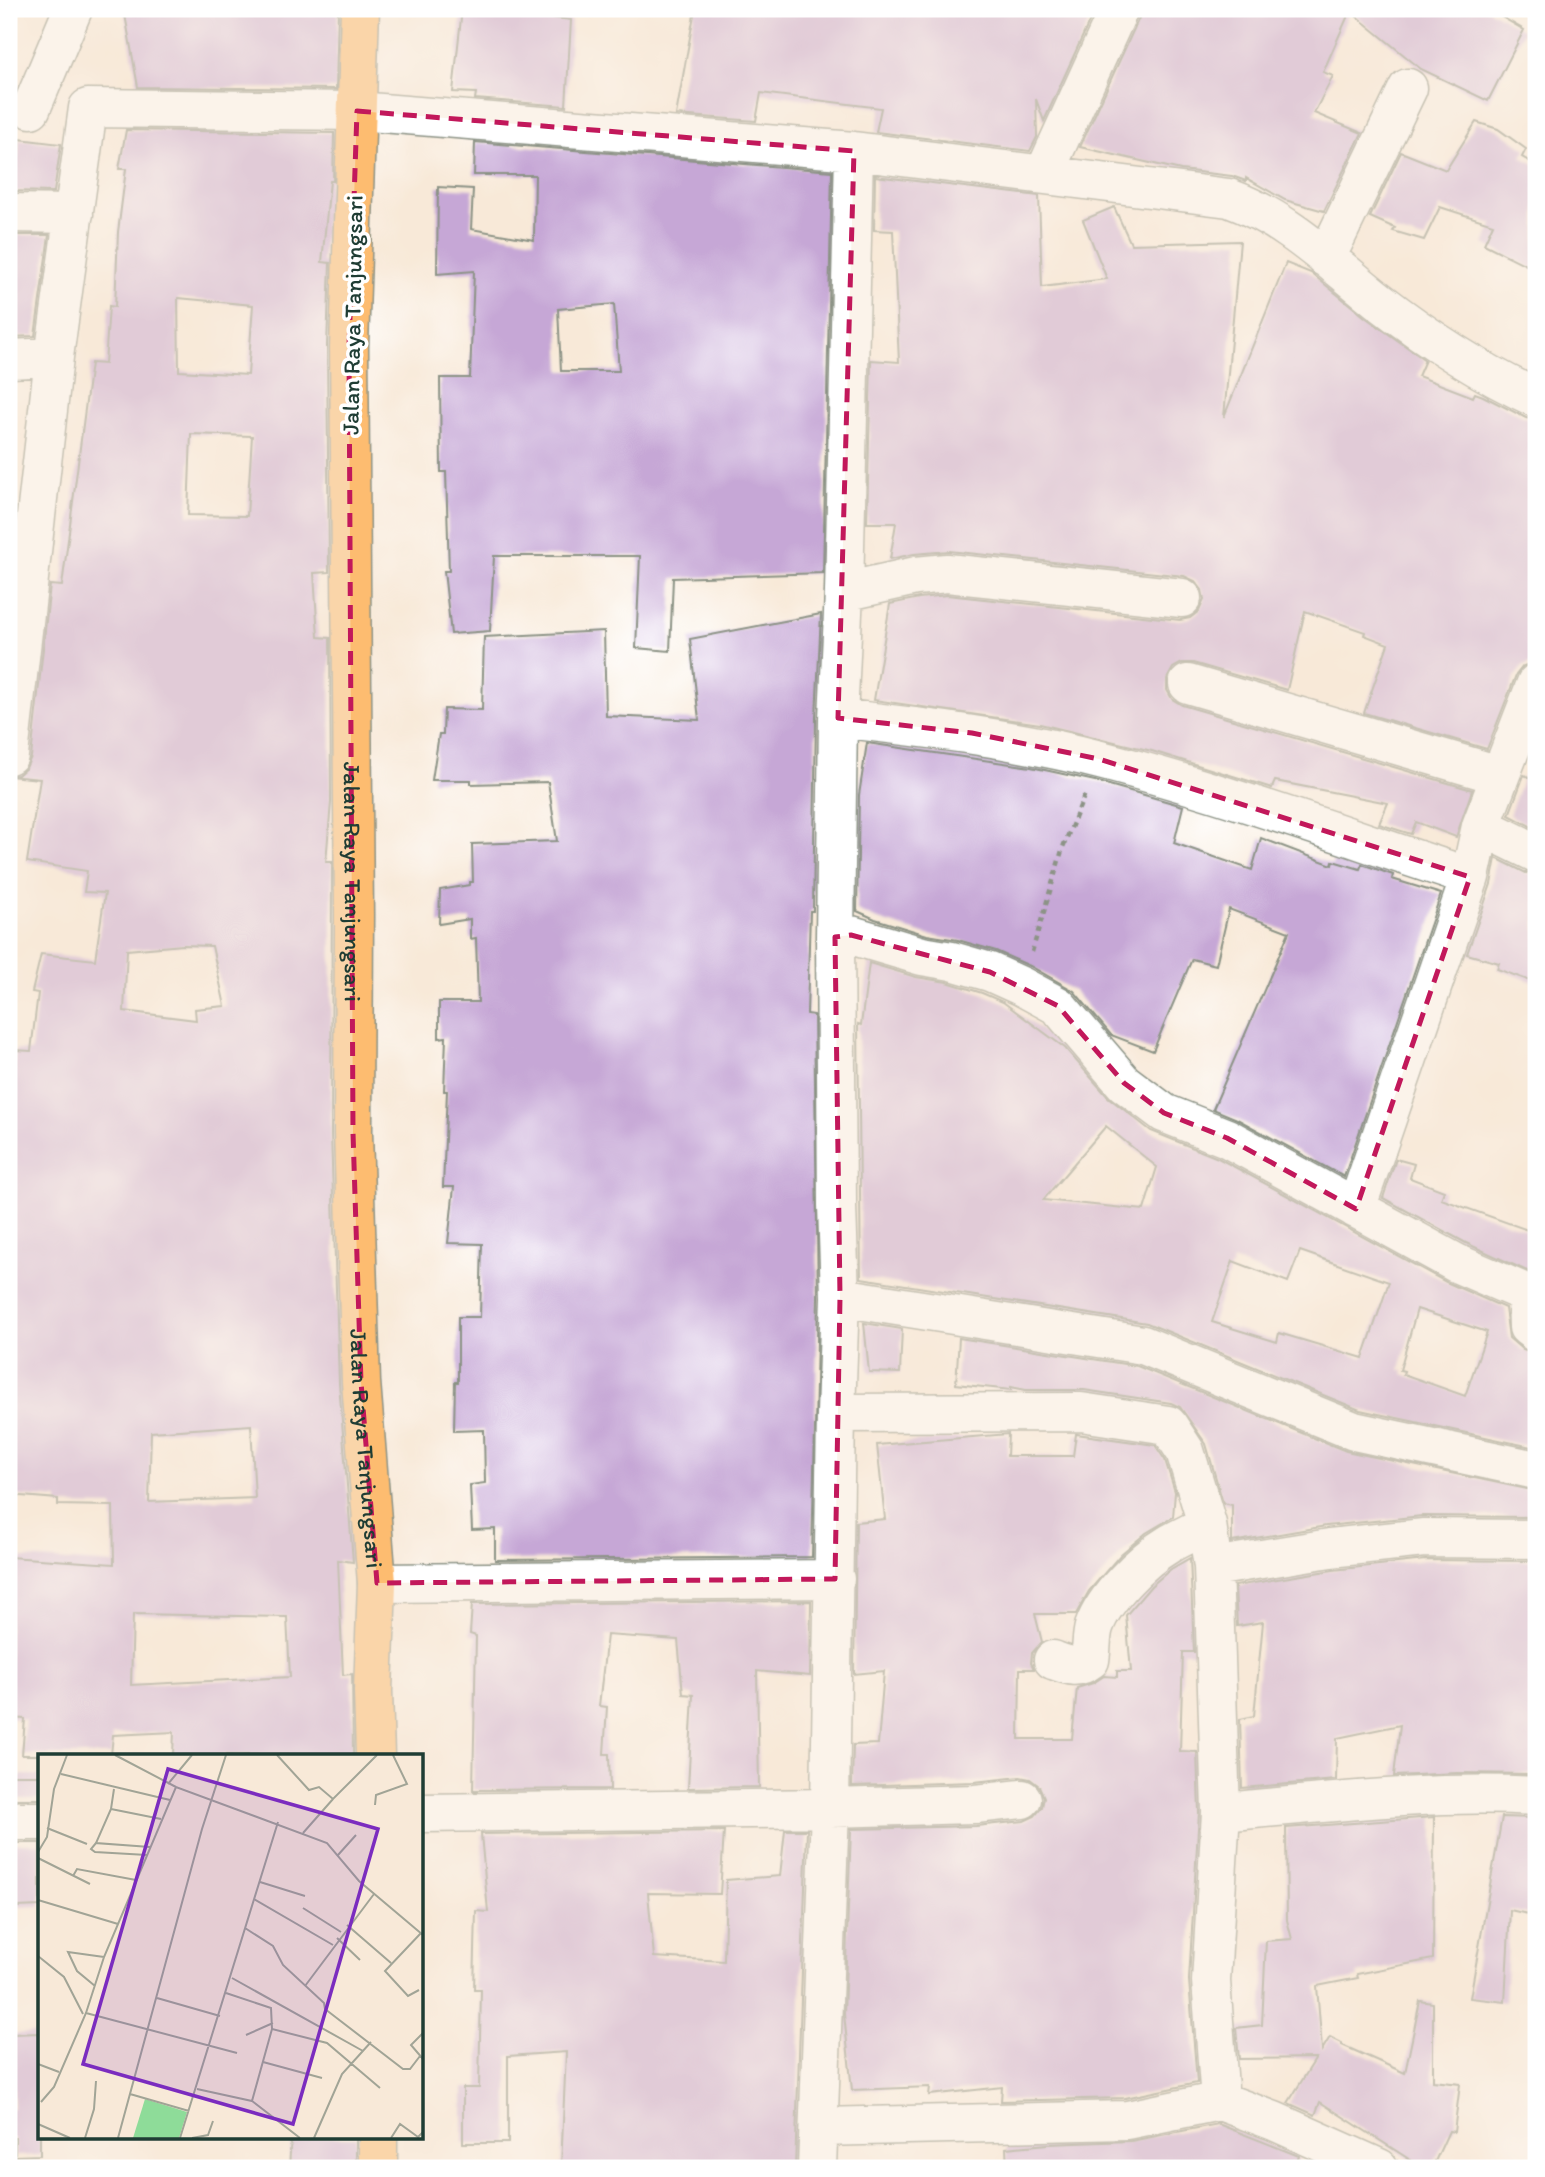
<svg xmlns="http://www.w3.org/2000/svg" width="1545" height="2177" font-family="Itim,sans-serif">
  <rect width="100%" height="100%" fill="#fff"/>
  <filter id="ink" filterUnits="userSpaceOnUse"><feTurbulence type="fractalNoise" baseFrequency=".0143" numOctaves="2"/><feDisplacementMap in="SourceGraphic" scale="14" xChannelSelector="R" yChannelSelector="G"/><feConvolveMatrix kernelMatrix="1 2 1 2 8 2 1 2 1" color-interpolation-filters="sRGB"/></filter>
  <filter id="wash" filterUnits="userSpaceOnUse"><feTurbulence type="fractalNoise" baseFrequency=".00686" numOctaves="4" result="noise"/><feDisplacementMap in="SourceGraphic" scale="28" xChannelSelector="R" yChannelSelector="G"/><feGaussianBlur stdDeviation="1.57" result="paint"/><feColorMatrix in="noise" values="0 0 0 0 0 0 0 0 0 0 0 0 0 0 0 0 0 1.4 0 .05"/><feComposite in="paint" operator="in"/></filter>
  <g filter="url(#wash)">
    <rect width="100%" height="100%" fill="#f8e9d8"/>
    <g id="blocks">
      <path fill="#c6a7d6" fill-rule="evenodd" d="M124,9h214l-2,80 -198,-2z
        M462,9h23l86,11 -5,86 -91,-7 1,-6 -23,-1z
        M695,9h400l-51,112 -8,-22 1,38 -7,14 -154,-19 5,-24 -120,-15 -5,28 -80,-6z
        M1141,9h347l36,21 -36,71 -67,-32 -71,-58 -27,61 10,4 -19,37 48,20 -38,78 -39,-11 -39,-22v3l-14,-5 -51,-6 -101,-23 59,-129z
        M1476,122l22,7 28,20 -4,8 14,8v105l-52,-26 9,-20 -53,-17 -16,33 -31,-9 2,-3 -25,-11 31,-65 45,18z
        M126,130l208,3 -1,48h-3l-8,81 8,1 -3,83 2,226 -15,1 4,64 12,1 1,164 -5,60h6l-1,272 8,249 14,179 -15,-2 5,115 9,-1 1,81h-180l1,-23 -61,3 -2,20h-89l3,-36 -16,-1v-161l105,7 -1,-58 -55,-1v-6l-49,-4v-183h4l-2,-63h-2v-156h3l3,-43 16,1 7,-58 -6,-1 9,-38 54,6 10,-67 -21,-1 3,-21 -60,-9 13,-83 -31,-3 9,-1 8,-7 5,-11 19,-172 12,1 29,-223 14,1 4,-58 6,1 3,-75 8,-63h-7zM178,298l75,7 -5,70 -69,-4zM191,434l61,2 -5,80 -59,-1zM183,945l29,1 13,60 -30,3 1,11 -72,-9 3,-61zM251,1425l4,73 -106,4 2,-70zM133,1614l154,3 3,60 -159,8z
        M19,139l42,5 -7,48 -45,-1v-35h9z
        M475,142l357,29 -9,402 -150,5 -3,73 -34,-3 4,-92h-146l-4,75 -39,3 -7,-63h5l-3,-99h-5l-1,-94h30l4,-107 -37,3 1,-87 35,2 -2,40 63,11 1,-65h-61zM614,304l5,67h-58l-3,-62z
        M875,176l164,20 3,91 65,-8 -24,-59 31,-13 17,37 109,-3 -16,176 62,-154 25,10 54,44 60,43 -7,16 55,21 2,-4 8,3 43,22 10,2v242l-13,4 -7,9 -29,74 -123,-36 24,-69 -24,-9 1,-3 -60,-21 -18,79 -94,-27h-11l-9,5 -6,11v11l5,9 10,6 290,85 -16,47 -40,-15 -5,12 -32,-10 9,-21 -113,-22 -3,7 -120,-37 -112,-27 -166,-24 16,-96 29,-6 28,-3 233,25 10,-2 9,-7 5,-11 -2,-10 -7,-9 -11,-5 -235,-25 -35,3 -24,5 6,-36h-29l4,-163 28,2 -6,-131 -19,-1z
        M10,235h39l-14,101 -26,1z
        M821,614l-5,103 -3,194h-3l-3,103 7,1 4,282 -6,260 -317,3v-31l-23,1 -2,-45 15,-2 -1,-53 -30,1 1,-49h3v-65h22l2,-73 -34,-1 6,-56h-11l4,-96h-3l2,-54 -7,1v-36h39l-2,-64 -6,1v-20l-31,5 1,-34 30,-5v-3h3l-1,-38 85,-3 -9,-59 -77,2v-4h-39l7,-46h4l1,-25 38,1 2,-73 120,-6 2,85 93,4 -9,-81z
        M867,743l164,24 64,14 88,25 -9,37 78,27 9,-32 71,27 1,-4 27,8 2,-5 31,11 -1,4 49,15 -97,283 -107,-58 -24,-10 76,-177 -60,-23 -13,56 -24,-6 -39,92 -42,-16 -37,-44 -44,-25 -34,-15 -38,-11 -31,-5 -52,-16 -18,-8 2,-116z
        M1524,775l12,5v49l-27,-14z
        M1496,858l30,15 10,2v108l-39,-14 2,-6 -32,-9 24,-70z
        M869,963l47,14 31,5 35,11 21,9 62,46 43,49 43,34 67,27 228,124 59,26 4,30 14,12 13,4v94l-176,-38 -213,-87 -286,-45 -3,-254 3,1zM1106,1126l51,41 -13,43 -101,-10zM1300,1251l89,31 -26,76 -84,-25 -2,9 -65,-20 21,-61 55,21zM1417,1309l70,23 -22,64 -62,-22 1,-3 -4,-1z
        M1396,1159l18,5 -4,14 34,13 -3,8 95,34v42l-70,-32 -83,-45z
        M864,1323l38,6 -2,44 -31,-1z
        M959,1338l178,28 209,85 190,40v26l-114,-1 -96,10 -94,16v-37l-9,-2 -17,-59 -26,-37 -9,-4 -87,-13h-58l-15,-3v3l-55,-6z
        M1008,1434l-1,22h66l3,-22 79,11 10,15 10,32 -2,25 -27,16 -25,21 -32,37 -13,23h-41l7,28 -10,11 -1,10 3,6h-14l-1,70h53l5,-51 16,-5 11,-7 13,1v-6h14l-5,-56 25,-29 20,-17 19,-11 4,94h-11l-3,99 17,1 2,60 -10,168 8,103 -72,15 -124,3 1,-14 -73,8 1,-8 -78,3 -8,-76 7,-185 125,-3 48,-5 11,-5 7,-9 2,-10 -5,-11 -9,-7 -10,-2 -46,5 -122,4 1,-41 25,-1 6,-73 -30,3 2,-152 29,-3 -8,-74z
        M1425,1560l111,1v213l-79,-1 -63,3 6,-51 -63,13 -1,42 -94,8 -2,-69 14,-3 9,-94 -26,4 -2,-40 98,-16z
        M811,1601l-1,75 -53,-5 2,116 -71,1 5,-93 -10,-1 -5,-54 -71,-5 -8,71 8,1 -3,47h5l1,35 -137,1 3,-154 -6,-2 2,-30z
        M12,1775h28v24h-29z
        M1434,1817l-1,142 -76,15 1,4 -41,8 5,64 8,-13 12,6v2l63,28 15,-72 13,2v78l27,3 -6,48 -5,-1 -17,37h-9l-103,-66 -5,13 -27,-12 28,-45 -77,1 -3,-31 26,-3 4,-84 26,-2 -5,-19 -1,-92z
        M1502,1817l34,1v98l-26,-6 -5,92 -35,-4z
        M785,1830h22l-12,338h-234l5,-116 -58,4v87h-45v-55h16l2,-98h-7l2,-79 12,1 -7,-78 243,-3 -4,63 -72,-1 6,64 70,4 2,-81 54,-4z
        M13,1843h27v63l-23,1z
        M40,2033v122l-25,1v-18h-6v-30h5l-3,-74z
        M1218,2124l81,32 -4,12h-288l-1,-20 42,-4 83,-3z
        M291,2137h65v31h-67z"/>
    </g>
  </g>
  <g filter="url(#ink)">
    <use href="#blocks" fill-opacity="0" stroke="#8c9386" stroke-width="2"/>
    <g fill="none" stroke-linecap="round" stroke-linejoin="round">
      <defs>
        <path id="minor" d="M31,109l42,-100
          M1044,174l75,-165
          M9,213l65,1
          M1326,258l82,-170
          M9,359l45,-2
          M844,592l72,-16 31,-3 235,25
          M1188,684l311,91
          M838,718c88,10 176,20 262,42 125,32 247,77 370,117
          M9,755l45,-398 34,-249 269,3 497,40 375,47c58,21 101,64 149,102 49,38 102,72 158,98
          M1481,826l55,27
          M835,937l16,-2 71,21 30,5 38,11 31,14 37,20 66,77 40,30 63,25 229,125 65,28 6,6 1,30 8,6
          M1356,1209l114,-332 11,-51 55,-143
          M840,1297l303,48 211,86 182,39
          M836,1413l245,-1 87,13 17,26 22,73 6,43 117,-19 94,-10 112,1
          M377,1583l458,-4
          M1053,1660c14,5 24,10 37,0 2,-11 1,-23 4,-33 10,-29 48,-67 75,-83 12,-7 26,-13 38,-20
          M1221,1812c105,-9 210,-22 315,-16
          M422,1813l408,-5 145,-4 47,-5
          M9,1821h31
          M1220,2101l54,20 105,47
          M820,2127l307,-7 93,-19 -9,-120 10,-169 -8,-245
          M817,2168l13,-360 6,-395 4,-116 -3,-92 -2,-268 3,-219 6,-126 10,-441"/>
        <g id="highway">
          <path id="s1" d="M360,9l-11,338 5,568 -1,218 8,249 16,201 -4,108 2,64"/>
          <path d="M378,2168v-31"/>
        </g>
      </defs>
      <use href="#minor" stroke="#8c9386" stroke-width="41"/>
      <use href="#highway" stroke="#8c9386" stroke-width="41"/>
      <path stroke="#8c9386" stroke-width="4.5" stroke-dasharray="5 5" stroke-linecap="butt" d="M1032,952l31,-105 22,-53"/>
      <use href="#minor" stroke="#fff" stroke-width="38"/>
      <use href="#highway" stroke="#fdbc70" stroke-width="38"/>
    </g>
  </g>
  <path d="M0 0H1545V2177H0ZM357,111l497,40 -16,567 134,15 127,26 371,118 -114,332 -129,-71 -63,-25 -40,-30 -66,-77 -68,-34 -139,-37 -16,2 5,360 -5,282 -458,4 -16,-201 -8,-249 -4,-786z" fill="#f8e9d8" fill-opacity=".55" fill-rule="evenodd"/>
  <path fill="none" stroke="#c2185b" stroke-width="5" stroke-dasharray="14 9" stroke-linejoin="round" d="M357,111l497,40 -16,567 134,15 127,26 371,118 -114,332 -129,-71 -63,-25 -40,-30 -66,-77 -68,-34 -139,-37 -16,2 5,360 -5,282 -458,4 -16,-201 -8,-249 -4,-786z"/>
  <g text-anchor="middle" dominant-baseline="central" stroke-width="7" stroke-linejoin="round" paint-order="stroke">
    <g font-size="24" fill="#1f3d34" stroke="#fff">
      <text transform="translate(352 315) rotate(-89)">Jalan Raya Tanjungsari</text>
      <text stroke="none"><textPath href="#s1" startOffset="873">Jalan Raya Tanjungsari</textPath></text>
      <text stroke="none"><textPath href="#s1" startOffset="1440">Jalan Raya Tanjungsari</textPath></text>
    </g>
  </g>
  <g transform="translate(38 1754)">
    <rect width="385" height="385" fill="#f8e9d8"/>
    <path d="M107,345l42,13 -8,26h-46z" fill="#8edc99"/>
    <path fill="none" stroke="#a1a496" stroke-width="2" d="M77,1l61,32M239,1l32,35 10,-3 14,12 44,-44M23,20l109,26M130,30l24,-29M76,35l-3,20 -15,34 54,4M337,51l1,-10 31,-11 -14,-29M73,55l50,10M9,74l40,16M265,79l30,-34M58,89l-5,6 4,3 52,3M0,98l9,-15 7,-48 13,-34M300,101l18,-20M0,104l52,26M35,122l4,-7 59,11M222,128l45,14M216,145l79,46M0,146l80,24M265,154l38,24M309,171l44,38M207,174l28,18 10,19 41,38 1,6 78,60h7l10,-13M299,184l23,22M0,202l26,21 19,37M194,224l131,73M57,232l-18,-15 -9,-19 36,5M267,232l69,-92M381,236l-11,6 -23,-25 36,-38M188,239l45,15 1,21 55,14 53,45M119,244l63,18M48,259l151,40M385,279l-12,12 12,14M208,281l27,-12M225,308l59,16M0,310l21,8M159,335l55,12 20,-72M92,340l59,17M214,347l48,37M3,348l13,-15 32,-74 18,-56 72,-170 151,56 32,38 64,54M0,370l32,14M47,384l9,-29 2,-28M80,384l84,-309 24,-74M142,384l98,-316M154,384l16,-3 5,-14M276,384l28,-64 29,-32M353,384l9,-14 18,13 5,-5"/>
    <path fill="#7b2cbf" fill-opacity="0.15" stroke="#7b2cbf" stroke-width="3.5" d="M130,15l210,60 -85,295 -210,-60z"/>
    <rect width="385" height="385" fill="none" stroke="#1f3d34" stroke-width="3.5"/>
  </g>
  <rect width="1545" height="2177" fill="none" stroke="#fff" stroke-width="35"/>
</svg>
